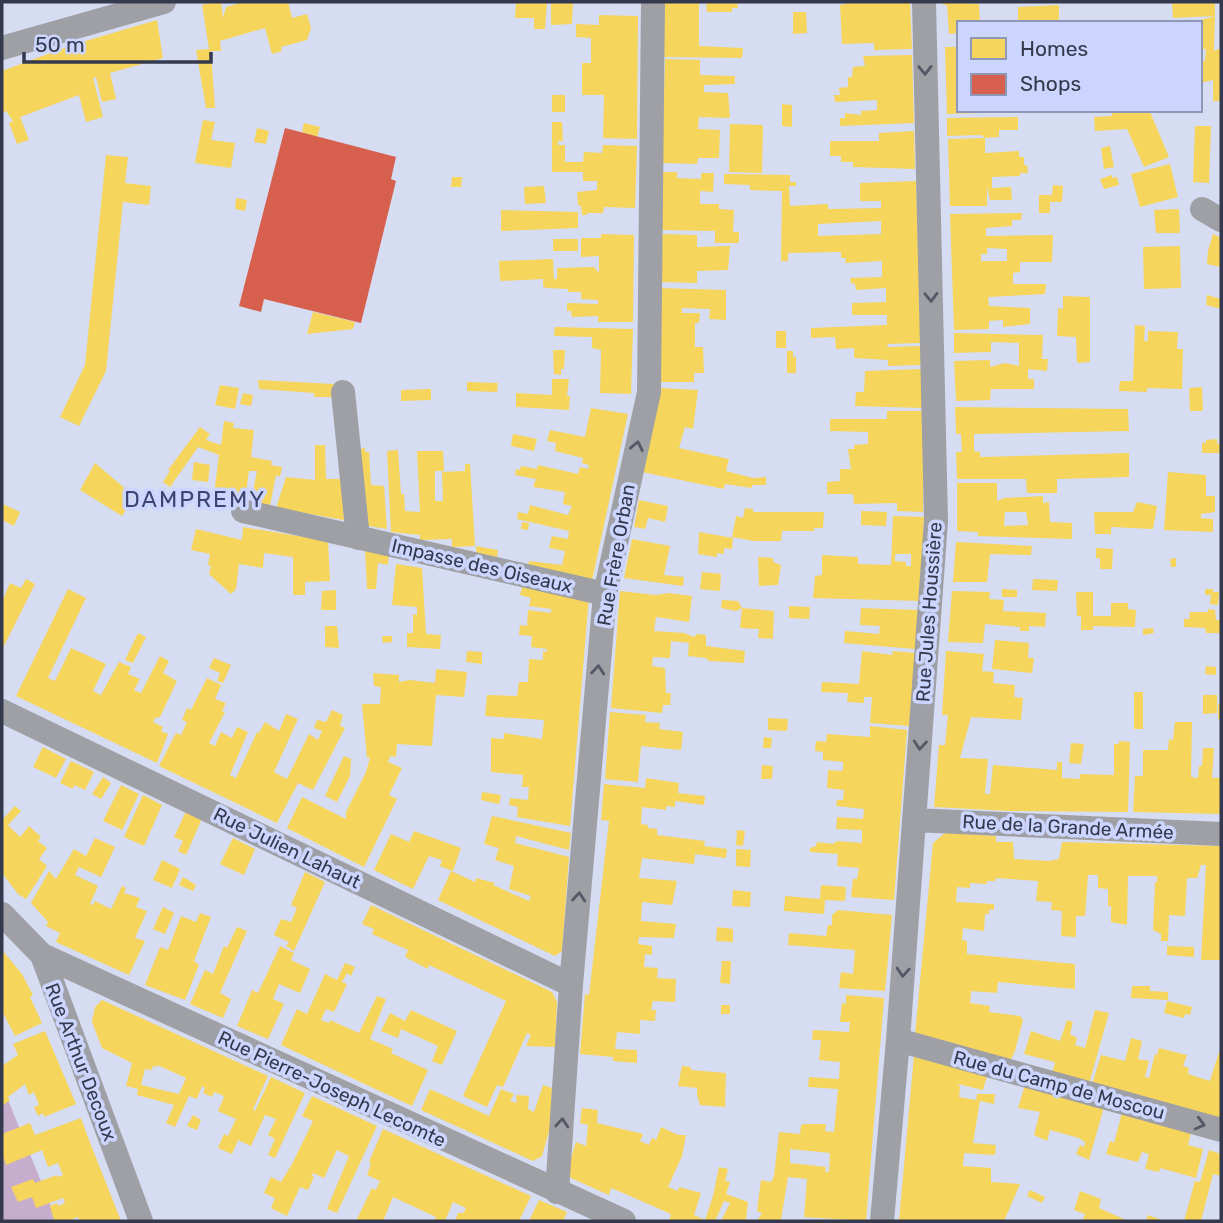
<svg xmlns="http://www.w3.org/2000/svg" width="1223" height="1223" font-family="Rubik,sans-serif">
  <rect width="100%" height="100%" fill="#d6dcf2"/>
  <path fill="#c7adcd" d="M2,1085l55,136h-55z"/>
  <path fill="#f6d55c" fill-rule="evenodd" d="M214,2h7l2,16 3,-11 18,-5h44l4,16 15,-4 4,14 -4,12 -26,7 1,4 -10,3 -7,-26 -45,13 1,10h-10l4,57h-9l-10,-58 13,-1 -7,-44z
    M516,2h31l-2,27h-11v-11h-19z
    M551,2h22l-1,22 -21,1z
    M663,2h36v44l44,2 -1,10 -79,-1z
    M706,2h31l1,6h-6v4h-25z
    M855,2h55l2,47 -38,1v-7l-32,1 -2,-39z
    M943,2l36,2 1,19h-21v10l-10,1 -2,-29h-4z
    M1215,2v14l-1,32v3l7,-3v53h-8v-21l-13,3v-21l5,-1 1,-12h-6v-26l-7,-1 22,-6 -42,2 -1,-15z
    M1059,5v18h-41v-16z
    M793,12h13l1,21 -14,1z
    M599,15l39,1 -1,123 -34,-1 1,-43h-22v-32h9v-25l-15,-1v-13l23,1z
    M157,20l6,38 -53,15 6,26 -14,3 -6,-25 -3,1 10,39 -17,5 -7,-27 -59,22 9,23 -12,4 -8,-21 4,-2 -7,-10 -4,2v-42l70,-26z
    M945,47h14v63h22v3l-34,1z
    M912,55l2,68 -74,3v-8h5v-5l16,2v-4l16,-1v-10l-42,2 -1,-7h6l-1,-7 9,-1v-10h4l1,-10 12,-1 -2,-10z
    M665,59l35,1v15l35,1v8l-31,1v7l24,1 2,25 -31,-1 -1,12 22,1 -1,28h-21l-1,6 -35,-1z
    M552,95h13v17h-13z
    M782,104l10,1v22l-10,-1z
    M1111,110l39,2 19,45 -25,10 -17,-38 -32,2 -1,-14 18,-1z
    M1018,117v13h-19v7l-14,1v15l34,-2v6h5v8h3l1,8h-8v3l-28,1v11l19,-1 1,13h-22l-3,-13v19h-37l-2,-67 37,-1 -4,-3 -34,1v-18z
    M203,120l12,2 -4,18 24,3 -4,25 -36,-5z
    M552,122h10l1,19h-5v4h7v17h18l1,-10 18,1 1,-8 34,1 -2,62 -31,-1 -1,6h-16v2h-5l-1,-9 -3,-1 -1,-13 20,-2v-9h-14v-9h-31z
    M304,123l16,4 -3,10 -15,-5z
    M730,124l33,1 -1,48 -33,-1z
    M1195,126h16l-2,57 -16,-1z
    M257,128l12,3 -3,13 -12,-2z
    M914,131l1,38 -62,-2v-5h-12v-6h-11v-15h49v-8z
    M1110,146l4,21 -10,2 -3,-21z
    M106,155l22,2 -3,26 26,3 -2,19 -26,-3 -17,169 -27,55 -19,-9 25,-52z
    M1170,164l8,33 -38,10 -9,-33z
    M662,172h15v6l24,1v-6h13l-1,19 -13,-1v13h19v5l15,1 -1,22h6v11h-24v-12l-53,-1z
    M724,174l66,1v7h6v4h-7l1,20 38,-2v5l53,-1v-7h-21v-18l56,-2 5,162 -33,1 -1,3 34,-1 1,19 -34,1v-6l-34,-2v-10l-18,1 -1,-12 -24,1v-10l76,-3v-10h-35v-12l34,-1v-14l-30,2 -1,-6 -4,-1 -1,-5 32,-1v-16l-37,2 1,-5h-5v-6l-53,1v8h-7l1,-70 -32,-1v-5l-26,-1zM881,221v13l-63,2v-12z
    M1112,175v3l5,-1 2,8 -15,4 -4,-10z
    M452,177h10l-1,10h-10z
    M1053,185l10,1 -1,16h-12v11h-11v-18h13z
    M544,186l2,17 -21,1 -1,-17z
    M236,198l11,2 -2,11 -10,-2z
    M1179,209l1,24h-24l-2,-23z
    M501,210l77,2v16l-77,3z
    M1022,213l-1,7h-9v6l-26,2v8l67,-1 -1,27h-32v10l-7,1v11h33l-1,10 -57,3 1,9 41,2v16l-27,3v-7l-14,1v8l-35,1 -4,-116zM987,248l20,1v12h-26v-7h6z
    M601,234l33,1 -1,87h-35v-6l-26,1 -1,-6h-4v-8l31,1v-4l-17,-1v-7h-13v-3l-22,-1 -3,-2v-7l-43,2 -1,-20 54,-2 1,20h3v-11l37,-1 5,6v-17l-18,1v-19h20z
    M662,234l35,1v12l33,-1 -2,24 -31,1v12l-36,-1z
    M1213,234l8,4v29l-14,-3 1,-13z
    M553,239h25v12h-25z
    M1180,246l1,42 -37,1 -1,-42z
    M660,288l66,2v30l-17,-1 1,-10 -28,-1v5h18l-1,10h-4v24h8l1,26h-10v9h-36z
    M1207,295l14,4v10l-15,-4z
    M1063,296l27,1v65l-13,1 -1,-26 -19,-1 1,-28 5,1z
    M313,312l42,10 -2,7 -46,5z
    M1135,325l10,1 -1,15h4v-10l30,1 -1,17h6l-1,40 -35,-1v4l-28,-1 1,-10h13z
    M555,327l78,2 -2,65 -31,-1 1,-43 -9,-2v-11l-38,-1z
    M776,331h10v17h-10z
    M954,333l89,2 -1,24h6l-1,12 -19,-2v10h6v10h-43l-1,11 -34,1 -2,-40 36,-1v7l15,-4 14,3v-23l-28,-1v10l-37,1z
    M553,350h12l-1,19h-3v6l-7,-1z
    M787,351h6v6h3v16h-9z
    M921,369l2,39 -68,-2 1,-14h8l1,-21z
    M552,379h17l-2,17h3l-1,14 -53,-3v-14l36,2z
    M258,380l76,4v13h-20v-4l-55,-4z
    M467,382l31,1 -1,9 -30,-1z
    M220,385l19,3 -4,21 -20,-4z
    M1202,387l1,24h-13l-1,-23z
    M658,388l40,2 -5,39 -8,-2 -6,21 50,11 -3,12 27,7 13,-1v8h-14v3l-27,-4 -1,5 -82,-17z
    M431,389v11l-30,1v-11z
    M243,393l10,2 -2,11 -11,-2z
    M955,407l173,2 1,22 -155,3v17l6,1v5l149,-4v24l-72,2v14h-30l-1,-14h-69l-1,-27h6l-1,-18h-5z
    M591,408l37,6 -37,171 -64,-15 2,-9 33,4 3,-14 -16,-3 3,-12 16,3 1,-8 -52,-12 1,-7 10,2 2,-9 38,10 4,-9 -9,-2 2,-12 -32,-5 3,-8 -21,-4 1,-6 4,1 1,-4 16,3 1,-4 40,9 2,-7 8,2 1,-4 -7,-2 1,-5 -28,-7 1,-8 -9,-2 3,-11 35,7z
    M887,411h36v101l-26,-1v-8l-43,1 -1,-10h-26v-12l13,-1v-12h11l-3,-20h6v-4l14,-1v-12l-38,-1v-12h57z
    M224,421l10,2 -1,5 21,2 -3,27 21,4 -1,4 11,2 -2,10 -4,-2 -6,31 -19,-5 6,-30h-8l-4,29 -31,-6 5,-39 -21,-8 -28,40 -7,-5 7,-11 -2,-1 32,-43 10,7 -4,6 15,5z
    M513,434l24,5 -3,12 -23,-5z
    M1217,439v5l4,-1v10h-19v-10h4v-3z
    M315,445h10l1,34h16l2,41 -68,-12 10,-31 29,3z
    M365,448v4h4l2,33 13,1 3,43 -24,-4 -4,-76z
    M398,450l3,44h3l1,17 15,1 -3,-61h26l1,20h-9v30h8l-1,-29 23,-1v-7h5l5,82 -23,1v-8l-32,1v-5l-29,-3 -4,-81z
    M194,462l16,3 -2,17 -16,-2z
    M95,463l39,33 -12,20 -42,-26z
    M1168,472l38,3v21h9v16l-14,2v4l12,1v13l-49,-2z
    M957,483h40v18l7,-3 39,-2v7l6,-1 1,20 22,1v16l-94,-3v-4l-21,-1zM1005,512h21l2,13 -24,1z
    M639,500l29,6 -3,16 -17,-4 -3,11 -11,-2z
    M1137,502l20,4 -4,23 -42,-2v7h-16l-1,-22h39z
    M3,504l17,8 -6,14 -12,-6z
    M745,508l8,1v3h71l-1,16h-9v3h-32l-1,10h-27l-22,-4 4,-21 7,2z
    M861,511l26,1 -1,14 -25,-1z
    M893,516l31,1 -4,84 -107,-3 2,-22 7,-1v-20l36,2v7l33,1zM895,554h16v12h-5v-4l-11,-1z
    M522,522l7,1 -1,7 -7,-1z
    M243,527l85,14 2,40 -25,1v13h-12v-38l-29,-4 -1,15 -24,-4 -3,25 -5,5 -22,-20 2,-8 -3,-1 2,-11 -19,-4 5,-21 46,11z
    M699,532l34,6 -1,11 -8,-1v6l-7,-1v4l-19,-3z
    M632,539l38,7 -6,29 20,2 -1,9 -59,-8z
    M956,542l76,4 -1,9 -41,-1 -3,28h-34z
    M476,546l22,4 -2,13 -19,-4z
    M365,548l24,5 -1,12 -10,-2 -2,26h-9z
    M1096,548l17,1 -1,20h-12v-11h-4z
    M758,557l15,1v4l8,3 -3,20 -19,1z
    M1176,558v9h-5l-1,-8z
    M396,564l26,4 4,66 15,1 -1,14 -33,-2v-14h6v-19l4,1v-8l-25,-2z
    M702,572l19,2 -1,17 -20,-2z
    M26,579l9,5 -33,66v-48l8,-19 11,5z
    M1033,579l25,1 -1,11 -25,-1z
    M524,581l65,15 -19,230 -53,-9 1,-10 -9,-2 1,-7 18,2 1,-13h-7l1,-12 -32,-3v-34l13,1v-6l38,6 2,-19 -59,-4 2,-21 30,1 2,-14h9l1,-23 14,1v-9l4,1v-3l-16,-2 1,-11 -13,-1 1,-10 7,1 1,-16 23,3v-4l-22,-3 2,-8 -11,-3z
    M68,589l18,9 -38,80 7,3 16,-33 35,16 -13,27 8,4 18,-33 12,5 -3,7 12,5 -6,11 7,3 19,-37 9,5 -6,12 14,8 -17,36 -5,1 -2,4 10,5 -2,4 7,3 -11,29 -141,-67z
    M1002,589l15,1v7h-15z
    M1205,589h8v3h6l-1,13 -8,-1 1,-9h-6z
    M336,590v20h-15l1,-19z
    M620,591l36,4 13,-2 23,3 -3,26 -33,-5 -2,14 30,2 10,4 3,-3 9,1v11l39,5 -1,12 -35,-2 -3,-3 -18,-2 1,-13 -18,-2 -1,17 -17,-1 -1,9 13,2 1,25h5l-1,12h-7l-1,8 -51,-5z
    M952,591l38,1 -1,7 15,1 -1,11 43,2 -1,14 -16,-1v5h-9v-4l-35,-3 -2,19 -35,-1z
    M1076,592h17v24h18v-13h17v6l8,1 -1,17 -42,-1v4h-12v-14h-4z
    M722,600l16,1 4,7 -6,3 -15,-3z
    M789,606l21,1 -1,12 -20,-1z
    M742,608l32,3 -1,28 -15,-1 1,-9 -19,-1z
    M861,608l57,2 -3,39 -71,-6 1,-12 34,3 1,-8 -20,-1z
    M1208,609l7,1 1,10h5v13h-15l-1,-5 -21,-1v-8h5l1,-7h18z
    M325,626h12l2,22 -14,-1z
    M1153,628l1,5 -11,2v-6z
    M138,633l8,4 -13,26 -8,-3z
    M382,636h10v6l-9,1z
    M995,640l34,3 -1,15h6l-2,15 -40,-4z
    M467,651l15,1v12l-16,-2z
    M862,651l30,4 1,-4 23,2 -7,73 -39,-3 2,-26h-8v6l-17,-1 1,-9 -27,-1 1,-10 37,2z
    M946,651l38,3 -2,17 12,1 -1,11 22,2 -1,12 9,1 -2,22 -50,-3 -11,41 28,1 -3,35h5l3,-29 64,5v-8h5v16l18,1v-5l34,1v-31h5v-3l11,1 -2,70 -119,-1 -75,-4 5,-62h6l3,-30h-6z
    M214,658l17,7 -8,18 -6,-2 3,-8 -11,-5z
    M1206,666l10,1v8l-11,-1z
    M436,669l31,3 -3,25 -28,-2 -4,51 -35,-2 -1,13 -6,-1 -2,6 14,6 -13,27 8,4 -33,68 -77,-39 15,-31 44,22v-7l20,-40 4,-15 -3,1 -5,-54h18l1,-17 -7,-1 -1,-13 26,2v7l11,-2 25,3z
    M207,678l14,7 -6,14 11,4 -4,8 3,1 -16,31 6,3 6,-14 11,6 5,-11 11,5 -18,43 6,3 21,-46 2,1 6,-11 14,9 7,-17 12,5 -24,53 13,7 22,-45 9,6 4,-9 -8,-3 3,-8 9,2 6,-12 11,5 -3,11 5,2 -32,62 -15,-7 -21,40 -118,-57 17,-33 5,2 6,-13 -5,-2 5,-12 4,2z
    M1134,692h9v37h-9z
    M1203,695h14v18l-14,1z
    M1218,704h3v15h-3z
    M610,712l36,3 -1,7 15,1 -1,6 24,3 -2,18 -40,-4 -3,36 -33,-3z
    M768,718l20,1 -1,12 -19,-1z
    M1175,722h17l-1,55 7,1 1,-12h3l1,-18h11l-2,30h9v36l-88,-2 2,-36h8v-26h25l1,-11 4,1z
    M870,726l37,4 -13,170 -43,-3 2,-18h4l2,-11 -22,-2 1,-12 -28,-2v-4l6,-2 1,-4 16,2 4,-3 25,2v-13l-26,-1 1,-12 26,2 1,-10 -28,-3 1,-6h6l1,-10 -17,-2 1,-18 15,1v-9l-20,-2v-8l-8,-1 1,-10 10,1 1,-8 43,3z
    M764,737l8,1 -1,10h-8z
    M1071,743l13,1 -3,20 -12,-1z
    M43,747l23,12 -10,19 -23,-11z
    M344,756l7,3 -1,17 -13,26 -12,-6z
    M71,761l23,11 -9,18 -11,-5 -1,4 -13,-6z
    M762,765l11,1 -1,13h-11z
    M103,777l8,6 -10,16 -9,-5z
    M646,778l33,5 -1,10 27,3 -1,9 -29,-4v6l-9,-1v4l-24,-3 -1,17 7,1v3l9,1v6l48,6 -1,5 23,3 -1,9 -31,-4 -1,10 -52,-6 -3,20 38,3 -5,24 -30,-3 -1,19 35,3 -2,14 -35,-1 -1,7 14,2v9l-7,-1 -1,13 14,1 -1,10 19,1 -1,23 -22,-1 -2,9h5l-1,11 -15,-1v14l-23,-2 -2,17 22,1v13l-24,-2v-4l-33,-3 5,-60 4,1 20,-174 -8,-1 3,-36 41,4z
    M121,785l18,9 -17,36 -19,-9z
    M482,792l19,3 -2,9 -18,-4z
    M143,795l19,10 -18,41 -20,-9z
    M15,806l6,5 -13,14 12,12 9,-11 12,11 -3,4 9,7 -8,11 8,7 -21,33 -8,-5 -16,-21v-53z
    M188,807l16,7 -18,41 -8,-4 5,-10 -9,-4z
    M492,816l79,17 -2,17 -53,-14 -1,7 54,14 -7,94 -7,5 -117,-56 13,-29 24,11 1,-4 19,5 -2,2 36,16 2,-5 -22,-7 5,-23 -19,-6 4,-12 -15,-4z
    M737,830l8,1 -2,15 -7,-1z
    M414,831l47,17 -8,23 -13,-5 2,-6 -13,-4 -16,33 -39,-19 17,-36 18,8z
    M945,833l51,3v6h17l1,17 35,2 10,-2 3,-17 159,4v114h-20l5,-95h-5l-4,13h-10l-2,38 -16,-1 -1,26h-7v-7l-8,-4 2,-48h2v-6h-29l-1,49 -16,-3v-16h-3v-17l-10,-1v-13h-10l-3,41h-9v21l-15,-1 1,-25 -11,-1 1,-8 -16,-1 2,-20 -42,-3 -1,3h-8v3l-17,-1v5l-13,-1 -1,15 38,2v6l-5,-1v5h-4l-1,17 -21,-3 -1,12 5,1v13l108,10v25l-77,-7 -1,11 -26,-2 -1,12 20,3 -1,6 31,4 3,4 -8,31 -6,12 -94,-28 18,-192z
    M95,838l20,9 -14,30 -22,-10 -4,8 23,11 -8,18 3,1 2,-4 16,8 11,-23 4,2 -2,5 16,5 -4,9 11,4 -12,27 10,3 -16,34 -73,-33 4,-9 -14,-7 2,-4 -17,-19 18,-32 7,8 18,-30 12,7z
    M233,838l22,11 -11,26 -24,-11z
    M736,849l15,1 -1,17 -14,-1z
    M162,860l18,9 -8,19 -19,-8z
    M305,872l20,10 -31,69 -8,-5 3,-4 -15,-7 7,-16 10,3 6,-14 -6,-3z
    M183,877l13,8 -3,6 -14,-6z
    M821,885l25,2 -1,14 -20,-1 -1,14 -40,-3 1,-15 35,3z
    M733,890l18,2 -1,15 -18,-1z
    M371,905l181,87 5,10 -2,45 -29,-1 5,-11 -4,-2 -24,54 -6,-2 -10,22 -24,-11 43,-95 -77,-36 -1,4 -23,-12 3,-7 -36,-16 2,-5 -12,-5z
    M163,907l11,6 -9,21 -12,-5z
    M838,910l54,5 -7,76 -46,-3 2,-16 12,2 2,-24 -67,-5 1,-12 37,3 2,-11h4v-10z
    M200,913l11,4 -17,44 5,4 -14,35 -40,-15 15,-38 8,3 13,-34 15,6z
    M237,927l10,4 -27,62 11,6 -8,19 -33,-14 15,-34 8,4 11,-28 3,2z
    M717,927l16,2v13l-17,-1z
    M280,946l14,7 -3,7 19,9 -10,24 -21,-9 -6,15 11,5 -16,35 -31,-13 15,-36 6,3z
    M1167,946l27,1v10l-27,-2z
    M2,950l20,24 11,21 -3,2 12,26 -27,13 -13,-25z
    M722,961h9l-1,23 -10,-1z
    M345,963l10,4 -4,9 -4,-3 -5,9 5,2 -13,28 -8,-3 -5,11 8,3 1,-3 29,13 18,-37 9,3 -16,40 23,10 -2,4 37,17 -16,36 -131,-61 16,-36 10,5 18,-40 12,6z
    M1132,986h18v5l18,1v8l-37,-2z
    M846,995l38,3 -18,223 -62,-4 3,-38 -19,-2 -7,43 -24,1 5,-8 -5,-2 4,-31 10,2 3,-6 5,-44 21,2 1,-9 5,-1h20l-1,7 9,1 4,-43 -30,-2 1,-10 30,2 1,-17 -21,-2 2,-20h-9l1,-10 36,2 1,-10h-10l2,-19 4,1zM790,1149l40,4 -1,19h-4l1,-5 -36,-4z
    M102,1000l166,76 -15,33 2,2 16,-34 34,16 -30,65 -7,-3 7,-16 -7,-4 8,-16 -11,-4 -14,31 -13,-6 -6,14 -14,-6 6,-14 4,2 8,-17 -18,-8 6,-14 -2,-2 -8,-3 -2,5 -9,-4 2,-5 -3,-2 -5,13 -8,-3 -14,31 -9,-4 8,-18 -37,-10 1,-6 -12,-3 6,-23 -30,-15 -10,-26 3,-15zM157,1065l29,13 -7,16 -38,-9 4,-16 7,1 1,-4 4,1z
    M1167,1001l25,6 -2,8 -5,-1 -1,4 -20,-5z
    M721,1005h9v9h-9z
    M411,1010l46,21 -15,34 -10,-4 6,-15 -37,-17 -3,9 -17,-7 9,-18 15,8z
    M1095,1010l14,3 -20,71 -37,-10 3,-12 -31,-8 7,-23 29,10 7,-21 6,2 -3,12 7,4 -2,7 10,3z
    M45,1031l31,73 -32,13 -1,-4 -5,3 -4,-9 5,-2 -5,-13 -5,3 -4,-11 -17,13 2,3 -8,6v-40l16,-11 -5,-11z
    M1131,1038l11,3 -4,18 11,2 -4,16 4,1 6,-24 2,1 2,-7 28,7 -4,11 6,2 -1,6 22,7 9,-29h2v67l-129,-35 9,-29 24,6z
    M914,1055l73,21 -4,14 -25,-6 2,3 -1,10 17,3 1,-6h18l-1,10 -14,-3 -7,42 23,2 -1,10 -31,-2 -1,13 28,2v14l29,2 -16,37h-105z
    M682,1066l9,1v3l35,3 -1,34 -25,-2 -3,-10v-7l-19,-2z
    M543,1085l9,3 -2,40 -8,28 -9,5 -112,-51 9,-21 59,27 12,-27 13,5 -4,7 7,2 -1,-8 13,1 -1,13 6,3z
    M1025,1085l79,22 -15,53 -13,-6 4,-9 4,2 1,-5 -6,-4 -29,-8 -3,11 -13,-6 6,-23 -22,-4z
    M312,1096l65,30 -40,87 -10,-4 22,-53 -12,-6 -13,28 -11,-5 -1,3 2,1 -6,13 -8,-3 -13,29 -16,-8 4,-10 -11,-5 7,-16 10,5 11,-18 21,-43 -11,-5z
    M582,1108l16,2 -1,13 46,11 -3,7 9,4 3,-7 4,2 5,-13 17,8h8l-4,21 -14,31 10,4 1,-4 22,6 -7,22 11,5 8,-24 6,-29 9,2 -3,12 5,1 -4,12 22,8 -2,17 6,2h-31l9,-18 -6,-2 -9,20h-46l2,-7 -55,-24 -5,-2 -2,7 -38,-17 -4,-7 9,-29 10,4 2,-21 -8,-2z
    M1122,1113l69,19 -3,13 15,4 -7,29 -36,-10 -1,4 -14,-3 4,-15 -7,-2 -4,10 -32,-8 4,-13 4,2z
    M193,1115l8,5 -4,10 -10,-4z
    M81,1118l6,17 34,86h-41l-2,-4 -11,4h-13l-4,-15 7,-3 1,3 7,-3 -2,-5 -27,10 -4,-11 -14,5 -7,-15 22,-8 2,4 22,-8v2l6,-2 -5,-12 -10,4 -6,-17 -36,15 -4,-12v-19l28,-11 5,12z
    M383,1129l148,67 -12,25h-64l3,-8h5l3,-5 -13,-6 -8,19h-11l2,-4 -43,-20 -10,24h-27l16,-33 4,2 4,-9 -13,-6 4,-11 -2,-2z
    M1209,1150l12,4v22l-8,-2 -12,47h-17l11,-40 5,1z
    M1030,1190l15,7 -3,6 -15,-7z
    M1080,1191l21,8 -2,9 29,13h-46l3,-7 -11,-4z
    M539,1200l28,12 -4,9h-34z
    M1148,1215l17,6h-19z"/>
  <path fill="#d6604d" d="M285,128l111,29 -5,22 5,2 -35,142 -97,-24 -3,13 -22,-6z"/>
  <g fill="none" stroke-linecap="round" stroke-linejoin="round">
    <path stroke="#9fa0a5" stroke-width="24" d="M2,48l162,-46
      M1202,209l19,11
      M343,392l15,146
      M243,511l362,83
      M2,711l569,274
      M914,820l307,14
      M2,914l40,41 99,266
      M42,955l582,266
      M898,1040l323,90
      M557,1192l14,-207 34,-391 44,-202 4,-390
      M882,1221l16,-181 38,-519 -12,-519"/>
  </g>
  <defs><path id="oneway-chevron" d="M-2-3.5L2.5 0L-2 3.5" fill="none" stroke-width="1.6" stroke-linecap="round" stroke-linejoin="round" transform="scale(1.75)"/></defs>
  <g stroke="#545867">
    <use href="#oneway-chevron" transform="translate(925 70) rotate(89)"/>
    <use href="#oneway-chevron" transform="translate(931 297) rotate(89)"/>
    <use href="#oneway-chevron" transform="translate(637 446) rotate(-78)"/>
    <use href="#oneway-chevron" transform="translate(598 670) rotate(-85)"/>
    <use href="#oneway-chevron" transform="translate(920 745) rotate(95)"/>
    <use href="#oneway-chevron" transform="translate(579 897) rotate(-85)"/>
    <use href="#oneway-chevron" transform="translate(903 972) rotate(94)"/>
    <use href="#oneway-chevron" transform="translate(562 1123) rotate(-86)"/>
    <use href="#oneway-chevron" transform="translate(1200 1124) rotate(15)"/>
  </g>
  <g text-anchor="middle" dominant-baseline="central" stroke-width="7" stroke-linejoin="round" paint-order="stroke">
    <g font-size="19" fill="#34394d" stroke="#cbd5fd">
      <text transform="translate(616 555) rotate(-80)">Rue Frère Orban</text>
      <text transform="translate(482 566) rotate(13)">Impasse des Oiseaux</text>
      <text transform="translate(929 612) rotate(-86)">Rue Jules Houssière</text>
      <text transform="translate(1068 827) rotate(3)">Rue de la Grande Armée</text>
      <text transform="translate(287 848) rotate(26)">Rue Julien Lahaut</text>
      <text transform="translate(81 1062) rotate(69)">Rue Arthur Decoux</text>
      <text transform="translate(1059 1085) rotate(15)">Rue du Camp de Moscou</text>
      <text transform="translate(332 1089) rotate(25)">Rue Pierre-Joseph Lecomte</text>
    </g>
    <g font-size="23" letter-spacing="2" fill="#3d456e" stroke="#cbd5fd">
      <text x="195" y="499">DAMPREMY</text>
    </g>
  </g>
  <rect width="1223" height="1223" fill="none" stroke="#34394d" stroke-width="7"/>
  <rect x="957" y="21" width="245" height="91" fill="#cbd5fd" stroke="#8f97b7" stroke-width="2"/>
  <rect x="971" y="38" width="35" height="21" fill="#f6d55c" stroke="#8f97b7" stroke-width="2"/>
  <text x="1020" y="56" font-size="21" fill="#34394d">Homes</text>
  <rect x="971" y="74" width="35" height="21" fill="#d6604d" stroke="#8f97b7" stroke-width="2"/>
  <text x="1020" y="91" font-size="21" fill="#34394d">Shops</text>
  <path d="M24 52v10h187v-10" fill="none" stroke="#34394d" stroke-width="3.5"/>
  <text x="35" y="52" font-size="21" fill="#34394d" stroke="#cbd5fd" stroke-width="5" paint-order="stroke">50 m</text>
</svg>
